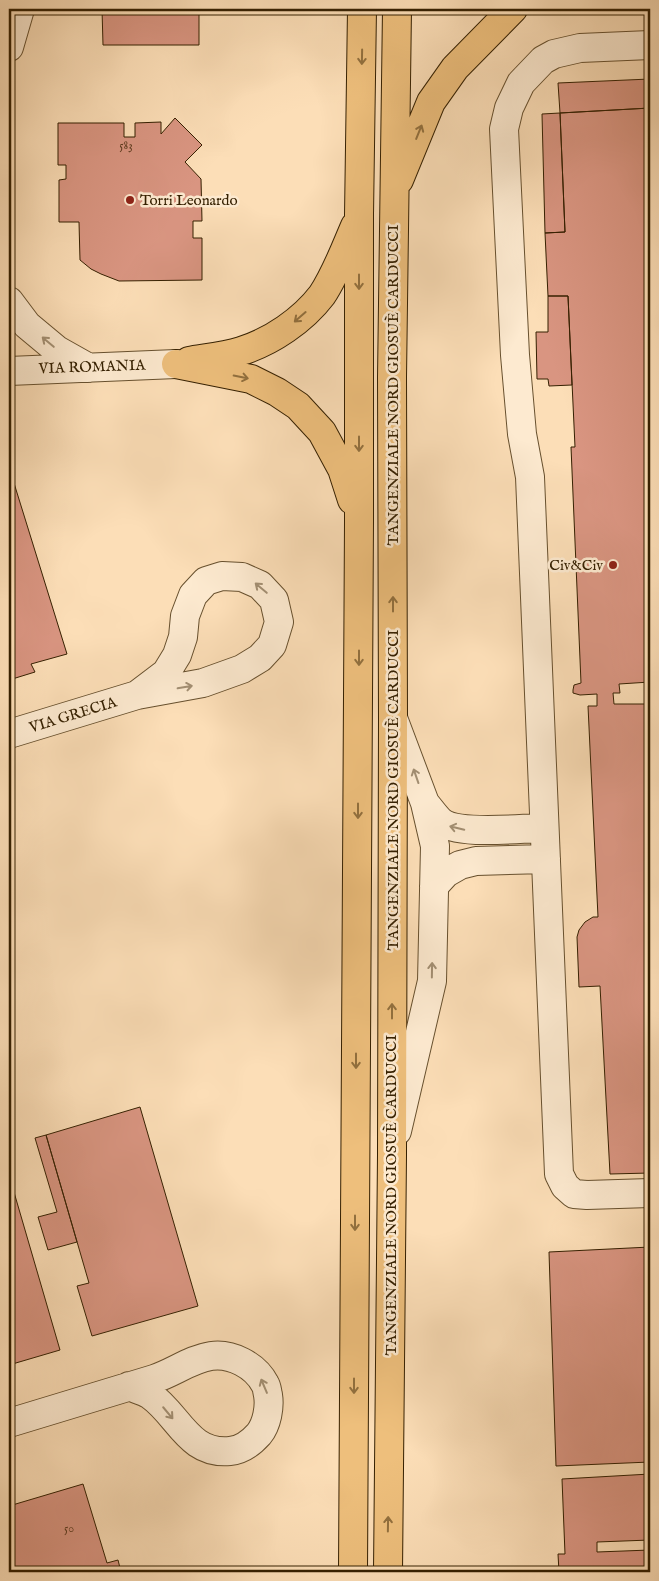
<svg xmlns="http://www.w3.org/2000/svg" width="659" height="1581" font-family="'IM FELL English',serif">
  <rect width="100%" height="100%" fill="#fcdeb7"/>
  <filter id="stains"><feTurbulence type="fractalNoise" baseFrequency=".004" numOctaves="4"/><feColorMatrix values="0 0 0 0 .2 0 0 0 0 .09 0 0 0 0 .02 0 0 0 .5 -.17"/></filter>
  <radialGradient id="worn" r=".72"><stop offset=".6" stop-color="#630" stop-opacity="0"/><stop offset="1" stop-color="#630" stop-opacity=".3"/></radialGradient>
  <path fill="#d99581" stroke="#352001" d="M102,9h97v36h-96z
    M650,79v29l-90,5 -2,-30z
    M650,108v574l-31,2 1,9h-7l1,11h36v469l-40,1 -10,-188 -21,1 -2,-50 2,-7 6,-8 8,-5h5l-10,-211h9v-12l-17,1 -7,-2v-3l1,-5 7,-2 -10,-236h4l-7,-151h-20l-3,-63 20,-1 -5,-119z
    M560,113l5,119 -20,1 -3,-119z
    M175,118l27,27 -17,17 16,17 1,42h-9v17h9v42l-83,1 -18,-7 -10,-5 -11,-9 -1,-38h-20v-42l7,-1v-14h-8v-42h66v14h11v-14l26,-1v12z
    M548,296h20l4,89 -23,1 -1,-7h-11l-1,-47h12z
    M9,467l58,187 -36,10 4,8 -26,8z
    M140,1107l58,199 -106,30 -15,-50 12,-3 -43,-148z
    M46,1135l31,107 -29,8 -10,-33 19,-5 -22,-74z
    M9,1175l51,175 -51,15z
    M650,1247v215l-94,4 -7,-214z
    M650,1474v66l-53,2v10l53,-2v22h-91l-1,-18h7l-3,-75z
    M83,1484l24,79 11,-3 3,12h-112v-66z"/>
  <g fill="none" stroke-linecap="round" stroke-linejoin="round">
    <defs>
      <path id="minor" d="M650,45l-70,3 -26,6 -11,6 -22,23 -12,25 -5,21 11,226 7,79 8,43 29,697 6,12 9,8 13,1 63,-2
        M9,47l11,-38
        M9,301l18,24 30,25 32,18
        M9,371l167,-7
        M393,718l32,85 10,43 -3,135 -35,150
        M9,734l128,-39 66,-12 39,-14 18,-11 12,-13 7,-23 -5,-22 -14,-15 -18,-8 -20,-1 -16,5 -13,14 -8,21 -2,21 -6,18 -11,18 -29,22
        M425,803c5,6 10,13 15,18 17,15 81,7 104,7
        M434,886l12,-13 14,-8 16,-4 70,-2
        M9,1423c48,-15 97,-29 145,-44 19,-6 37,-20 57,-23 20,-3 44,9 54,28 2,3 2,7 3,11 2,12 -1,29 -9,39 -8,9 -17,16 -29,17 -42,4 -51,-36 -80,-56 -6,-4 -15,-6 -21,-9"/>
      <path id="highway" d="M399,180l32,-78 24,-34 58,-59
        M189,361c17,-3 36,-5 52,-10 30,-9 62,-31 81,-56 14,-21 23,-46 33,-69
        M176,364l75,15 26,13 21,14 24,26 20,37 10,31
        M353,1572l6,-1050v-307l3,-206
        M388,1572l4,-417 1,-437 -1,-341 5,-368"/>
    </defs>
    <use href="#minor" stroke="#67502e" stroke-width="30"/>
    <use href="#highway" stroke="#352001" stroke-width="30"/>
    <use href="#minor" stroke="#fdead0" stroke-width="28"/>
    <use href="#highway" stroke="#eebf7c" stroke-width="28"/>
  </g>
  <defs><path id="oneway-shaft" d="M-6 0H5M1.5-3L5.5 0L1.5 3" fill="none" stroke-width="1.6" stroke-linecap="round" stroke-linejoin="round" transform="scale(1.25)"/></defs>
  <g stroke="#92703e">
    <use href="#oneway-shaft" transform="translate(362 57) rotate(91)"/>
    <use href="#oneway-shaft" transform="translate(419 132) rotate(-68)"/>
    <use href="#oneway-shaft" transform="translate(359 282) rotate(90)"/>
    <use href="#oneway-shaft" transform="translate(300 317) rotate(139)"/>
    <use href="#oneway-shaft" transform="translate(241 377) rotate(11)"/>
    <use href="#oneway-shaft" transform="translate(359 444) rotate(90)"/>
    <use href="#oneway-shaft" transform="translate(393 604) rotate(-90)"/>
    <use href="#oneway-shaft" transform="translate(359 658) rotate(90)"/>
    <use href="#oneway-shaft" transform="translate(358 811) rotate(90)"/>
    <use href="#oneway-shaft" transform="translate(392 1011) rotate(-90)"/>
    <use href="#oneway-shaft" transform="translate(356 1061) rotate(90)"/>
    <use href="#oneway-shaft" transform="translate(355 1223) rotate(90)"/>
    <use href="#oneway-shaft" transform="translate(354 1386) rotate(90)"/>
    <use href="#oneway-shaft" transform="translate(388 1524) rotate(-89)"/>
  </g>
  <g stroke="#a38f73">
    <use href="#oneway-shaft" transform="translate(48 342) rotate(-140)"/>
    <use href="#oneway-shaft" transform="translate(261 588) rotate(-140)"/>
    <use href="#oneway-shaft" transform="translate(185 687) rotate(-10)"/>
    <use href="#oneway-shaft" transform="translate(416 776) rotate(-109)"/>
    <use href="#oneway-shaft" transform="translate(457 828) rotate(-166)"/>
    <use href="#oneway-shaft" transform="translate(432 970) rotate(-89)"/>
    <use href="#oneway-shaft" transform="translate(264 1386) rotate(-113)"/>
    <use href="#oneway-shaft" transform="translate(168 1413) rotate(50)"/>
  </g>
  <g fill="#8f2418" stroke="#fdead0" stroke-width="2">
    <circle cx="130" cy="200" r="5"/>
    <circle cx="613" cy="565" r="5"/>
  </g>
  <g text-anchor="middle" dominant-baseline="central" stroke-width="5" stroke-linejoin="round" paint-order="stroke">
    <g font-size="12" fill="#5e3d21">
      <text x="126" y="145">583</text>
      <text x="69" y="1528">50</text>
    </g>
    <g font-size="15" fill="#352001" stroke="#fdead0" text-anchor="start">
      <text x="140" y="200">Torri Leonardo</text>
      <text x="603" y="565" text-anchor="end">Civ&amp;Civ</text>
    </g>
    <g font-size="15" fill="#352001" stroke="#fdead0">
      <text transform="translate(92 367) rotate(-2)">VIA ROMANIA</text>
      <text transform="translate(393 385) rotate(-90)">TANGENZIALE NORD GIOSUÈ CARDUCCI</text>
      <text transform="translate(73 715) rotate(-17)">VIA GRECIA</text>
      <text transform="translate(393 790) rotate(-90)">TANGENZIALE NORD GIOSUÈ CARDUCCI</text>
      <text transform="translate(391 1195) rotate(-90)">TANGENZIALE NORD GIOSUÈ CARDUCCI</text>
    </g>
  </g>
  <rect width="659" height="1581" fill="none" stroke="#fcdeb7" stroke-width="30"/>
  <rect x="10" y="10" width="639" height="1561" fill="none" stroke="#352001" stroke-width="2.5"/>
  <rect x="15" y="15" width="629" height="1551" fill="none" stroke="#352001"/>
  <rect width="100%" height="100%" filter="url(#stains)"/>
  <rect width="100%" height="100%" fill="url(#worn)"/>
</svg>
